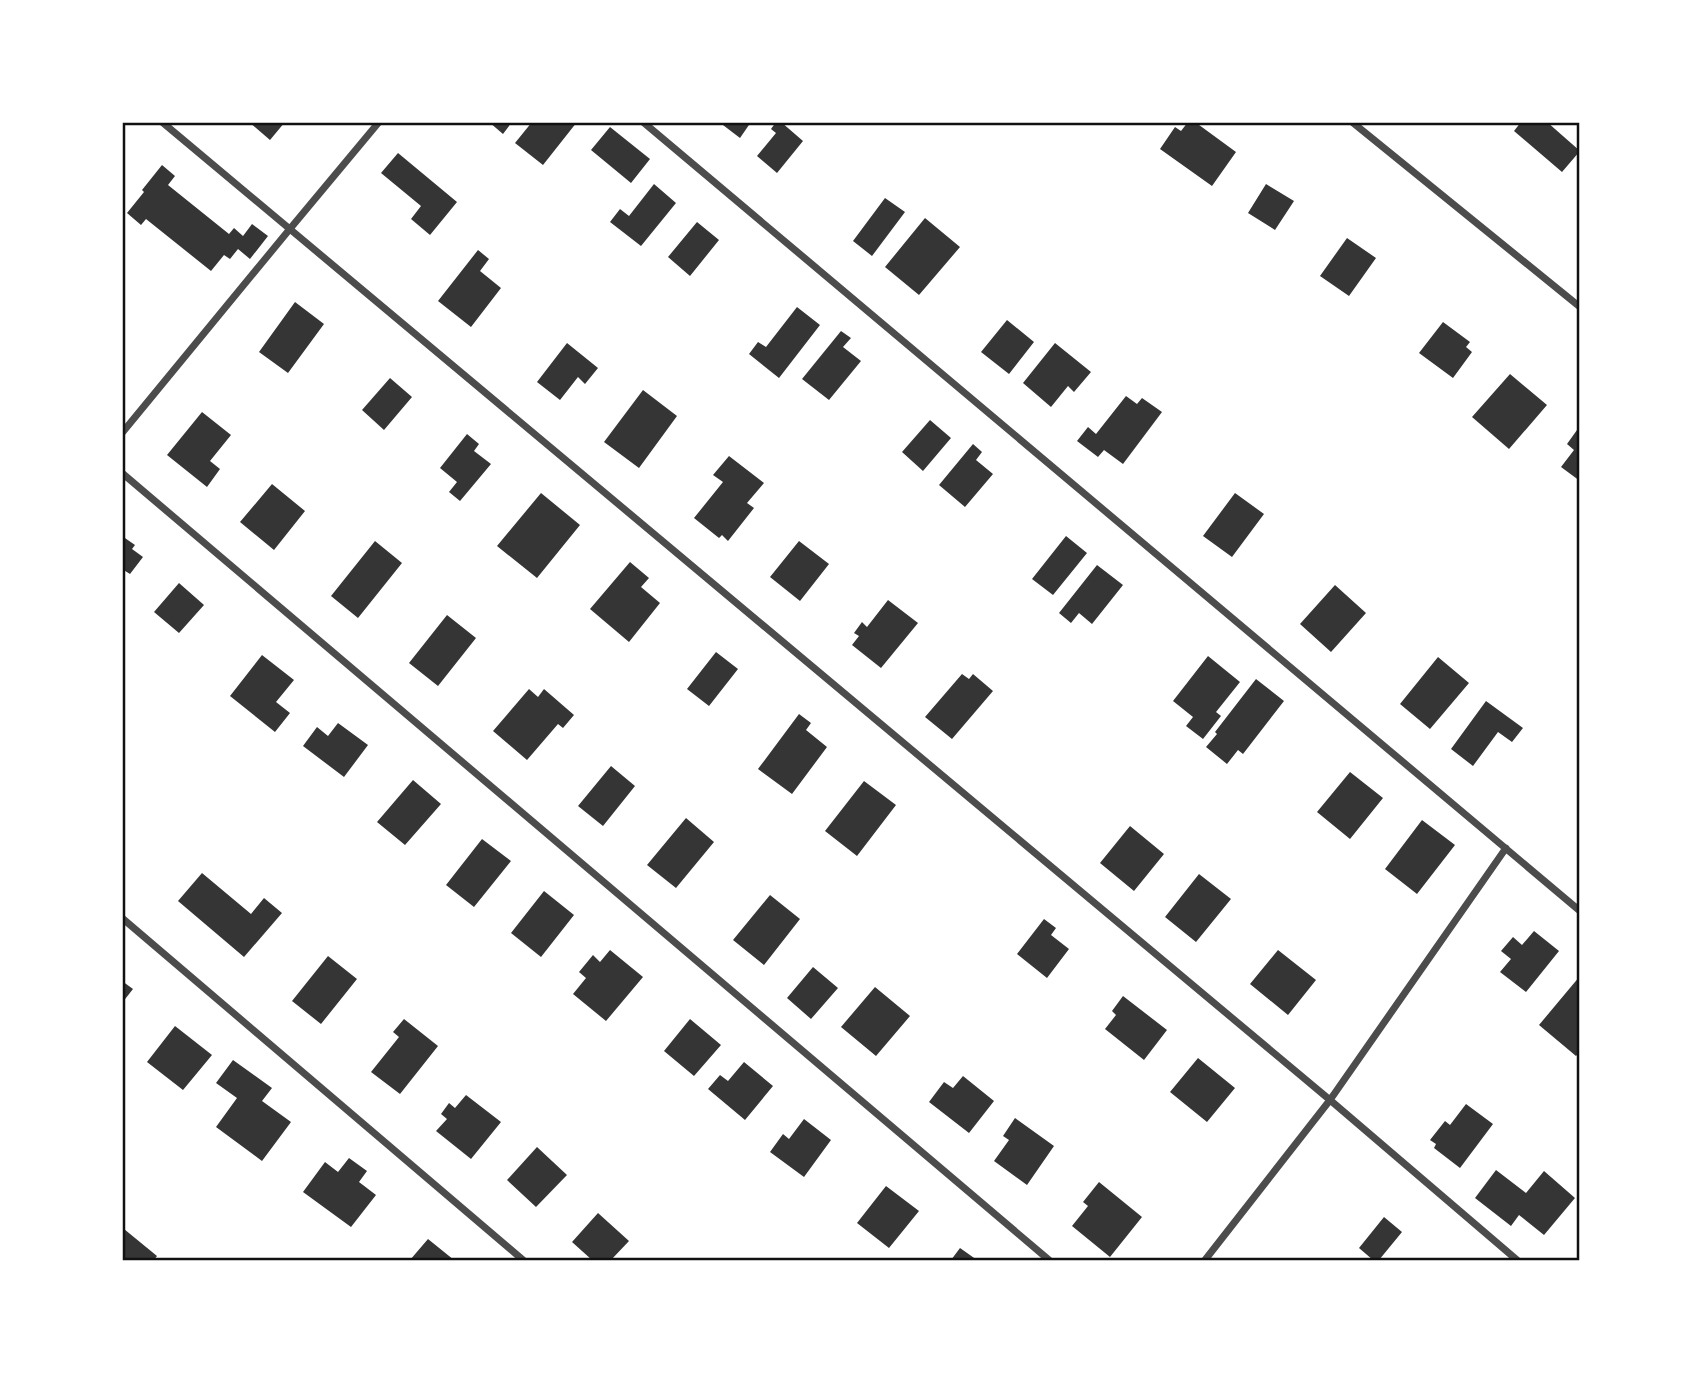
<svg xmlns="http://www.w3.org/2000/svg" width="1702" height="1383" font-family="'Source Sans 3',sans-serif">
  <rect width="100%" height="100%" fill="#fff"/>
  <path fill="#353535" d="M249,122h36l-15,18z
    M489,122h23l-9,12z
    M532,122h45l-34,43 -28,-22z
    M719,122h32l-11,16z
    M776,122h5l22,19 -26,32 -20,-17 19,-23 -5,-4z
    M1188,122h7l41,30 -24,34 -52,-37 15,-22 6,4z
    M1521,122h26l33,29 -18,21 -48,-41z
    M610,127l40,32 -19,24 -40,-33z
    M398,153l59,49 -27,33 -19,-16 10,-13 -40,-33z
    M162,165l13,11 -7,9 61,49 5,-6 9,8 9,-12 16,12 -18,23 -12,-10 -8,10 -6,-4 -13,16 -65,-52 -5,6 -14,-12 17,-21 -2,-2z
    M654,184l22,19 -35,43 -31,-24 10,-13 9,7z
    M1266,184l28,17 -19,29 -27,-17z
    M885,198l20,14 -33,44 -19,-15z
    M925,218l35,29 -41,48 -34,-28z
    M697,222l22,18 -29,36 -22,-19z
    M1347,238l29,20 -27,38 -29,-20z
    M478,250l11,9 -9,12 21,17 -30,39 -33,-26z
    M295,302l29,22 -36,49 -29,-21z
    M797,307l23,18 -41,53 -30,-24 9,-12 8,5z
    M1007,320l27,22 -25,32 -28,-22z
    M1443,322l27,20 -4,5 6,5 -19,26 -34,-25z
    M841,331l10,7 -8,9 18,14 -32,39 -27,-21z
    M567,343l31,25 -13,16 -7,-7 -18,23 -23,-18z
    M1055,343l36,29 -17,20 -6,-6 -17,21 -28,-24z
    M1510,374l37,31 -38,44 -37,-32z
    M390,378l22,19 -28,33 -22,-20z
    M643,390l34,26 -38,52 -35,-26z
    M1126,396l11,8 5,-6 20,14 -39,52 -19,-14 -6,7 -21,-16 11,-14 8,7z
    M202,412l29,23 -21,26 10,8 -13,18 -40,-32z
    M930,420l21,18 -28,33 -21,-19z
    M1577,430l3,1v50l-19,-14 13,-17 -7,-6z
    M467,434l12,10 -5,7 17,13 -31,37 -11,-9 8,-10 -17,-14z
    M973,444l9,8 -6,8 17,14 -28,33 -26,-22z
    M729,456l35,27 -17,20 7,5 -26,33 -6,-6 -3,3 -25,-20 29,-36 -10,-7z
    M272,484l33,27 -31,39 -34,-28z
    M541,493l39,32 -43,53 -40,-32z
    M1235,493l29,21 -32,43 -29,-21z
    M122,536l13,9 -3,4 11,8 -13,17 -8,-5z
    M1066,536l21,17 -34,42 -21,-16z
    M375,541l27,22 -44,55 -27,-22z
    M799,541l30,23 -29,37 -30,-24z
    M630,562l19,16 -8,9 19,16 -31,39 -39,-33z
    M1097,565l26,20 -31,39 -13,-11 -8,10 -12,-10z
    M179,583l25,22 -25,28 -25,-21z
    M1335,585l31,28 -35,39 -31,-28z
    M888,600l30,23 -37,45 -29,-23 7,-9 -5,-3 8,-11 5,5z
    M447,615l29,23 -38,48 -29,-23z
    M716,652l22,17 -29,37 -22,-17z
    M262,655l32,25 -18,22 14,11 -15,19 -45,-36z
    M1208,656l32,26 -24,30 5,4 -18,23 -17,-13 7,-9 -20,-16z
    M1438,657l31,26 -39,46 -30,-25z
    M962,674l7,5 4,-5 20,17 -41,48 -27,-22z
    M1256,679l28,22 -41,53 -5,-4 -11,14 -21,-17 11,-13 -2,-2z
    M529,689l9,8 6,-8 30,26 -11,13 -5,-4 -31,36 -34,-29z
    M1486,701l37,27 -11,14 -14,-10 -25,34 -22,-17z
    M799,714l12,9 -5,7 21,17 -35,47 -34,-25z
    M338,723l30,22 -24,32 -41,-31 14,-19 11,9z
    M611,766l24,20 -32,40 -25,-20z
    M1350,772l33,26 -33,41 -33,-27z
    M413,780l28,24 -36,41 -28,-23z
    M864,781l32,24 -39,51 -32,-25z
    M686,818l28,24 -38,46 -29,-23z
    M1422,820l33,25 -38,49 -32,-25z
    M1130,826l34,28 -30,37 -34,-28z
    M482,839l29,22 -37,46 -28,-22z
    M202,873l49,41 13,-16 18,15 -38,44 -66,-56z
    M1199,874l32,25 -35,43 -31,-25z
    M544,891l30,24 -33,42 -30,-24z
    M770,895l30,24 -36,46 -31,-25z
    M1044,919l12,9 -5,7 18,14 -22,29 -30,-24z
    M1534,931l25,20 -33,41 -26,-20 11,-13 -10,-8 12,-14 9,8z
    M610,950l33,27 -37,44 -33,-27 13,-16 -7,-6 14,-17 7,7z
    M1278,950l38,30 -28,35 -38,-31z
    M328,956l29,23 -36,45 -29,-23z
    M813,967l25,21 -27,31 -24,-21z
    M1580,976v76l-4,4 -37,-31z
    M122,981l11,8 -11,14z
    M875,987l35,29 -34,40 -35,-29z
    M1123,996l44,34 -23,30 -39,-31 11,-14 -4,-4z
    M404,1019l34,27 -38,48 -29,-22 28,-35 -6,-5z
    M690,1019l31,26 -27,31 -30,-25z
    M175,1026l37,29 -29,35 -36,-28z
    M1198,1058l37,30 -28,34 -37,-30z
    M233,1060l39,28 -10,13 29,21 -29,39 -46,-34 21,-29 -21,-15z
    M744,1062l29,24 -28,34 -37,-31 12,-14 8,6z
    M963,1076l31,25 -25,32 -40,-31 15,-20 9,6z
    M466,1095l35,27 -30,37 -35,-28 11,-12 -6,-5 8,-11 6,5z
    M1466,1104l27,20 -33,44 -26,-20 2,-4 -6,-4 15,-19 5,4z
    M1015,1118l39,28 -27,39 -33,-24 15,-21 -6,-4z
    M804,1119l27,21 -27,37 -34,-25 13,-18 6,5z
    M537,1147l30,28 -31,32 -29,-27z
    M349,1158l18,13 -8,11 17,13 -25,32 -48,-35 22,-30 13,10z
    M1496,1170l30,23 18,-22 31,27 -31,37 -25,-20 -8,11 -36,-28z
    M1099,1182l43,35 -32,40 -38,-31 16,-20 -5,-4z
    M886,1186l33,25 -30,37 -32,-25z
    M598,1213l31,28 -18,19h-19l-20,-18z
    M1384,1217l18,15 -23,28h-6l-14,-12z
    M124,1229l33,27 -3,4h-32z
    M428,1239l26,21h-44z
    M960,1248l17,12h-26z"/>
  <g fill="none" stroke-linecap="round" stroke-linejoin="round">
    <path stroke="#4c4c4c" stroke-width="7" d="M162,122l1168,978 187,160
      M643,122l937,789
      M1352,122l228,185
      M122,433l167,-203 90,-108
      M122,473l927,787
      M122,918l401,342
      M1205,1260l125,-160 176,-252"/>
  </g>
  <rect width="1702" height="1383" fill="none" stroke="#ffffff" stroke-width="248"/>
  <rect x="124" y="124" width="1454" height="1135" fill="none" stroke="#111" stroke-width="2.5"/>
</svg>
